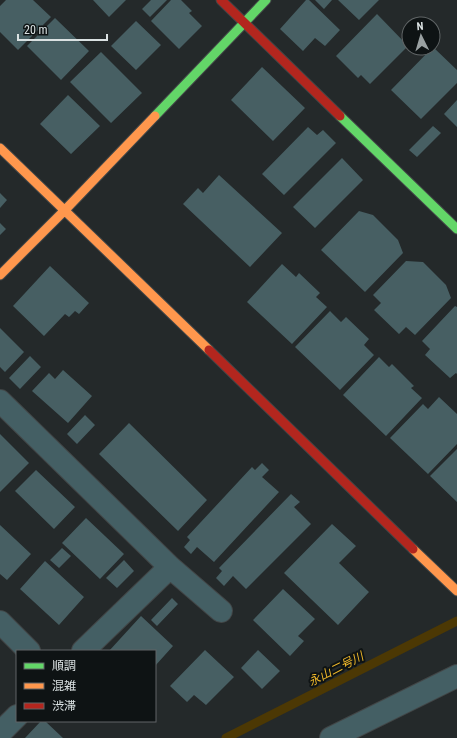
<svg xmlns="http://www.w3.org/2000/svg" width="457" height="738" font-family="'Roboto Condensed','Noto Sans JP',sans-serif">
  <rect width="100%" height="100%" fill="#24292a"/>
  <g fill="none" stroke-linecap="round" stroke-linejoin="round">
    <path stroke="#4c3804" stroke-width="9" d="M226,738l231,-117"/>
  </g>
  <path fill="#475f63" d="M6,0h27l18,17 -33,33 -18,-18v-26z
    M93,0h33l-17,17z
    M151,0h16l-17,17 -8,-8z
    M171,0h10l11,11 -3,2 13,13 -23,23 -28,-28z
    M306,0h3l31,30 -15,16 -10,-8 -12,13 -23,-22z
    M315,0h17l-8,9z
    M338,0h41l-20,20z
    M377,14l31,32 -38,38 -9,-9 -3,3 -22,-22z
    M55,18l34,33 -28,29 -34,-34z
    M136,21l25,24 -25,25 -25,-24z
    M433,47l24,23v13l-36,36 -30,-29z
    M101,52l41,41 -31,30 -41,-41z
    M262,67l43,41 -32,33 -42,-41z
    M68,95l32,31 -29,28 -31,-30z
    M457,100v27l-13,-13z
    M433,126l8,7 -24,24 -8,-7z
    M308,127l9,8 6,-5 13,13 -52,52 -22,-21z
    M342,158l21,22 -48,48 -22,-21z
    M219,175l63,58 -32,34 -67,-63 15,-16 5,5z
    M0,193l7,7 -7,8z
    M359,211l14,4 25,25 5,13 -38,39 -44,-42z
    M0,223l6,6 -6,6z
    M406,261l17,1 23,23 5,13 -36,37 -9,-8 -7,7 -25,-24 7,-7 -8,-8z
    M282,264l14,13 3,-4 21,20 -4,4 11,10 -35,37 -45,-42z
    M50,266l39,37 -10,11 -4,-3 -6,6 -4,-3 -21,22 -31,-30z
    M455,306l2,1v67l-1,-1 -6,5 -25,-23 5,-6 -8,-8z
    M330,311l11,11 5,-5 23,22 -5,6 10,10 -34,35 -45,-43z
    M0,328l24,24 -19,20 -5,-5z
    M30,356l11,11 -21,22 -11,-11z
    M379,357l10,10 3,-3 22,22 -3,2 11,10 -36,38 -43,-41z
    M63,370l29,26 -24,27 -36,-32 17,-18 6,6z
    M439,397l18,17v30l-29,30 -38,-36 33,-34 5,5z
    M85,415l10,10 -18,19 -10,-10z
    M129,423l78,77 -29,31 -79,-77z
    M0,434l29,29 -29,29z
    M457,449v53l-27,-26z
    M262,463l7,7 -7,7 17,15 -65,70 -17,-15 -6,7 -7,-7 6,-7 -3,-3 65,-70 3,3z
    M36,470l39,37 -21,22 -39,-38z
    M291,494l9,8 -6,5 17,17 -65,65 -13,-13 -9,10 -8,-8 6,-7 -3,-3z
    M86,518l38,36 -24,25 -38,-36z
    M332,524l24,22 -17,17 30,29 -31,33 -54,-52z
    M0,525l31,29 -24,26 -7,-6z
    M62,548l9,8 -12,12 -9,-8z
    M124,560l10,11 -17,17 -11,-10z
    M45,561l39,36 -25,28 -39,-36z
    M283,589l32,30 -17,17 6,5 -14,15 -37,-36z
    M172,598l6,6 -21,22 -6,-6z
    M141,616l32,30 -18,20v-15h-46z
    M205,650l29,27 -28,28 -12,-10 -7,7 -17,-16z
    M258,650l22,21 -18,18 -21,-21z
    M41,721h4l18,17h-38z"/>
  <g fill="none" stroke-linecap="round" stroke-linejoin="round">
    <defs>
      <path id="street" d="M0,401l170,166 51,44
        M0,622l29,29
        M83,651l87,-84
        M0,733l17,-17
        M331,738l126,-62"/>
      <path id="fast" d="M155,116l111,-116
        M340,116l117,113"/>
      <path id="slow" d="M0,148l209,202
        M0,275l65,-65 90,-94
        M413,549l44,42"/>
      <path id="jam" d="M221,0l119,116
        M209,350l204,199"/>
    </defs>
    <use href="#street" stroke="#424647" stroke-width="24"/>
    <use href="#fast" stroke="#424647" stroke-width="11"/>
    <use href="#slow" stroke="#424647" stroke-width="11"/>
    <use href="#jam" stroke="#424647" stroke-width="11"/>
    <use href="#street" stroke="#445f64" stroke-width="22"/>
    <use href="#fast" stroke="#63d668" stroke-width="9"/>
    <use href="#slow" stroke="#ff974d" stroke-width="9"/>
    <use href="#jam" stroke="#b3261e" stroke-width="9"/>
  </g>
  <g text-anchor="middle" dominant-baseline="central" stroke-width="4" stroke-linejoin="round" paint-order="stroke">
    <g font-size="12" font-style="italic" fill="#f0b82a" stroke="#0e1314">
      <text transform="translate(336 669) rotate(-27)">永山二号川</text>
    </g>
  </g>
  <rect x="16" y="650" width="140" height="72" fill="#0e1314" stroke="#606566"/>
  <rect x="24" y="663" width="20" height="6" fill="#63d668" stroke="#606566"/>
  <text x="52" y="670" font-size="12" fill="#dae1e2">順調</text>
  <rect x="24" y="683" width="20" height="6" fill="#ff974d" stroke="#606566"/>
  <text x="52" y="690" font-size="12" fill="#dae1e2">混雑</text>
  <rect x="24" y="703" width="20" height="6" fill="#b3261e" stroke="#606566"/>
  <text x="52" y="710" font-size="12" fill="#dae1e2">渋滞</text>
  <g transform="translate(421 36) rotate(355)"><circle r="19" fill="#0e1314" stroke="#606566"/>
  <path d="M0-3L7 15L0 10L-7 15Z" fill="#9aa1a2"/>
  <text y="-6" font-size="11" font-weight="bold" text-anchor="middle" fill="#dae1e2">N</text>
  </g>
  <path d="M18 34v6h89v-6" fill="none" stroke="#dae1e2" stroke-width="2"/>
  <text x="24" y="34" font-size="12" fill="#dae1e2" stroke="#0e1314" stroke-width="3" paint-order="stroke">20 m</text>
</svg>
